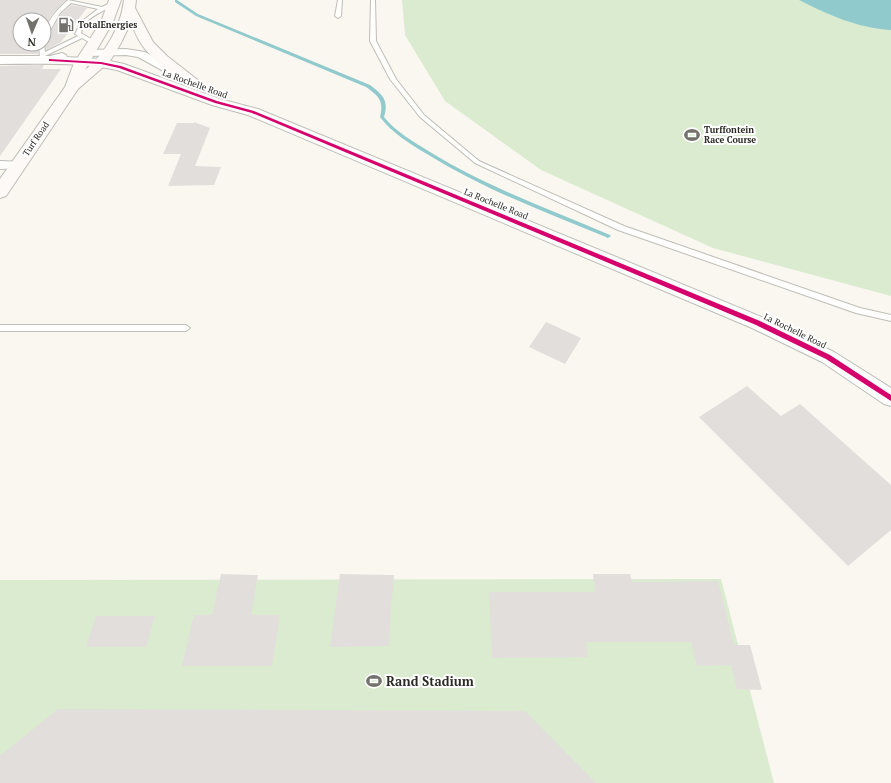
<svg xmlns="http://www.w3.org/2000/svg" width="891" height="783" font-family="'PT Serif',serif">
  <rect width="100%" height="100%" fill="#f9f7f0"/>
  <path fill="#dbebd0" d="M402,0h489v296l-178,-48 -172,-78 -96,-69 -40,-66z
    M721,579l53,204h-774v-203z"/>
  <path fill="#91cacd" d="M799,0h92v30c-34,-2 -62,-15 -92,-30z"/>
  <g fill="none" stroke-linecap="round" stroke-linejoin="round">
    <path fill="#91cacd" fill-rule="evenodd" d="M175,0h2l21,14 172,71c13,10 19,15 14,32 12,15 30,25 46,35 57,35 119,57 180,83l1,1 -3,2 -2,-1c-61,-25 -123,-48 -179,-83 -17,-10 -35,-21 -47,-37 4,-16 -1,-21 -14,-30l-170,-71 -21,-14z"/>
  </g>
  <path fill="#e1dedc" d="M0,0h66l-15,16 -7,13v-9h-24v24h18v10h-38z
    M71,5l16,3 -26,34 -15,8 -2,-11 4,-2 13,-23z
    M44,65l-2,4h19l-61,87v-90z
    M194,122l16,6 -15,38 26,1 -7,18 -46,1 13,-32h-18l14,-31h17z
    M546,322l35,16 -16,26 -36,-17z
    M747,386l34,30 19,-12 91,81v45l-43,36 -149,-149z
    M221,574l37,1 -7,40h29l-8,51h-90l12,-51h18z
    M340,574l54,1 -2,26h-1l-2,45 -59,1z
    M593,574h37l2,8 86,-1 16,64h16l12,45 -25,-1 -6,-24 -34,1 -6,-24h-105l2,15 -96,1 -3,-66h106z
    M96,616h59l-9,31h-60z
    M58,709l467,2 71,72h-596v-27z"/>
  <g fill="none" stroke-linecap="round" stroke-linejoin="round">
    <defs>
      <path id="lane" d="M68,0l34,7 10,-5 4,1c-12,10 -31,12 -35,30l15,9v2h-4l-10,-6 -37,18 -1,5h-4l-1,-17 5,-1 1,9 33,-16 -3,-2 6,-12 17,-13 -27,-6 -11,10 -13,23 -3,2c0,-15 14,-29 24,-38z
        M338,0h4l-1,16 -3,2 -3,-2z
        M371,0h4l1,41 20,38 28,36 55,46 145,65 236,82 31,7v6l-35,-8 -238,-83 -143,-67 -55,-46 -30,-38 -20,-38z
        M0,325h186l4,3 -4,3h-186z"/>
      <path id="street" d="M126,49l19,3 45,25 -6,4 -4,-1 -42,-23 -12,-2 -37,1 -6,-3 6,-3z
        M62,53l4,2 1,2 34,2 23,5 96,35 38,10 506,209 70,34 57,36v18l-7,-2 -62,-42 -70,-34 -504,-213 -36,-10 -95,-35c-38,-8 -78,-6 -117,-6v-8h50z
        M0,161l24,1 2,3 -2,3 -24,1z"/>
      <path id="secondary" d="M109,0h12l-8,22 -28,48c21,-17 36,-44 39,-70h12l-1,8 18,34 14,14 32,25 -2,3c-14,4 -47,-27 -55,-39 -5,-7 -8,-15 -11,-23l-10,21 -11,18 -32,28 -72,107 -6,2v-19l65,-92 9,-24 27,-41z"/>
    </defs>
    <use href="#lane" stroke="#bebdb7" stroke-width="2"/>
    <use href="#street" stroke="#bebdb7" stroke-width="2"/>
    <use href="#secondary" stroke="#bebdb7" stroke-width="2"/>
    <use href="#lane" fill="#fefefd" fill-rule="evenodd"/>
    <use href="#street" fill="#fefefd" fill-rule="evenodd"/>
    <use href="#secondary" fill="#fcf9f7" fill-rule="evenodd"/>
    <defs>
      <path id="cycleway" d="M49,59l52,3 20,4 96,35 37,10 506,210 70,34 61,40v6l-65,-42 -70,-34 -504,-212 -37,-10 -96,-35 -18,-4 -51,-3h-1z"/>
    </defs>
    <use href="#cycleway" stroke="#fff" stroke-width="2"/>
    <use href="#cycleway" fill="#d6006c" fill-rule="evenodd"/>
  </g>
  <defs>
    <symbol id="fuel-bare" viewBox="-9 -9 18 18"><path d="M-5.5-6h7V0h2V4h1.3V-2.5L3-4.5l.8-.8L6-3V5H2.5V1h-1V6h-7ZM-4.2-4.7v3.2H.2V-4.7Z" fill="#72716b" stroke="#fff" stroke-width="2.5" paint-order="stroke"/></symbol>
    <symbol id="stadium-bare" viewBox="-9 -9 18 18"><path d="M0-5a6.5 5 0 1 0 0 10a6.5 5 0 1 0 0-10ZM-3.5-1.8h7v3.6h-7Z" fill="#72716b" stroke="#fff" stroke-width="2.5" paint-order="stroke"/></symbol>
  </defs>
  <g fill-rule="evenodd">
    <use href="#fuel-bare" x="55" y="14" width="22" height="22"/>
    <use href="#stadium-bare" x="681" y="124" width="22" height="22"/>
    <use href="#stadium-bare" x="363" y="670" width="22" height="22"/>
  </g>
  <g text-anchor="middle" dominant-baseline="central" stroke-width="4" stroke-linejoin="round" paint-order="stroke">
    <g font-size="9" font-weight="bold" fill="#2a2924" stroke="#fff" text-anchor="start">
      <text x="78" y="25">TotalEnergies</text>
      <text x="704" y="130">Turffontein<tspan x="704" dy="10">Race Course</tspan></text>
    </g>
    <g font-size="9" fill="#2a2924" stroke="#fff">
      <text transform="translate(195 84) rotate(20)">La Rochelle Road</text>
      <text transform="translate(36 139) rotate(-56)">Turf Road</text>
      <text transform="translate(496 204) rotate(22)">La Rochelle Road</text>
      <text transform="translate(795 331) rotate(26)">La Rochelle Road</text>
    </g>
    <g font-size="13" font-weight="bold" fill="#2a2924" stroke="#fff" text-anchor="start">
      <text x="386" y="681">Rand Stadium</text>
    </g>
  </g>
  <g transform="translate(32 32) rotate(182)"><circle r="19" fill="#ffffff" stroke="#aaa9a7"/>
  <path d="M0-3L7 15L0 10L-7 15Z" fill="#72716b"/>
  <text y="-6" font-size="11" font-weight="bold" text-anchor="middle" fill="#2a2924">N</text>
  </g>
</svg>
